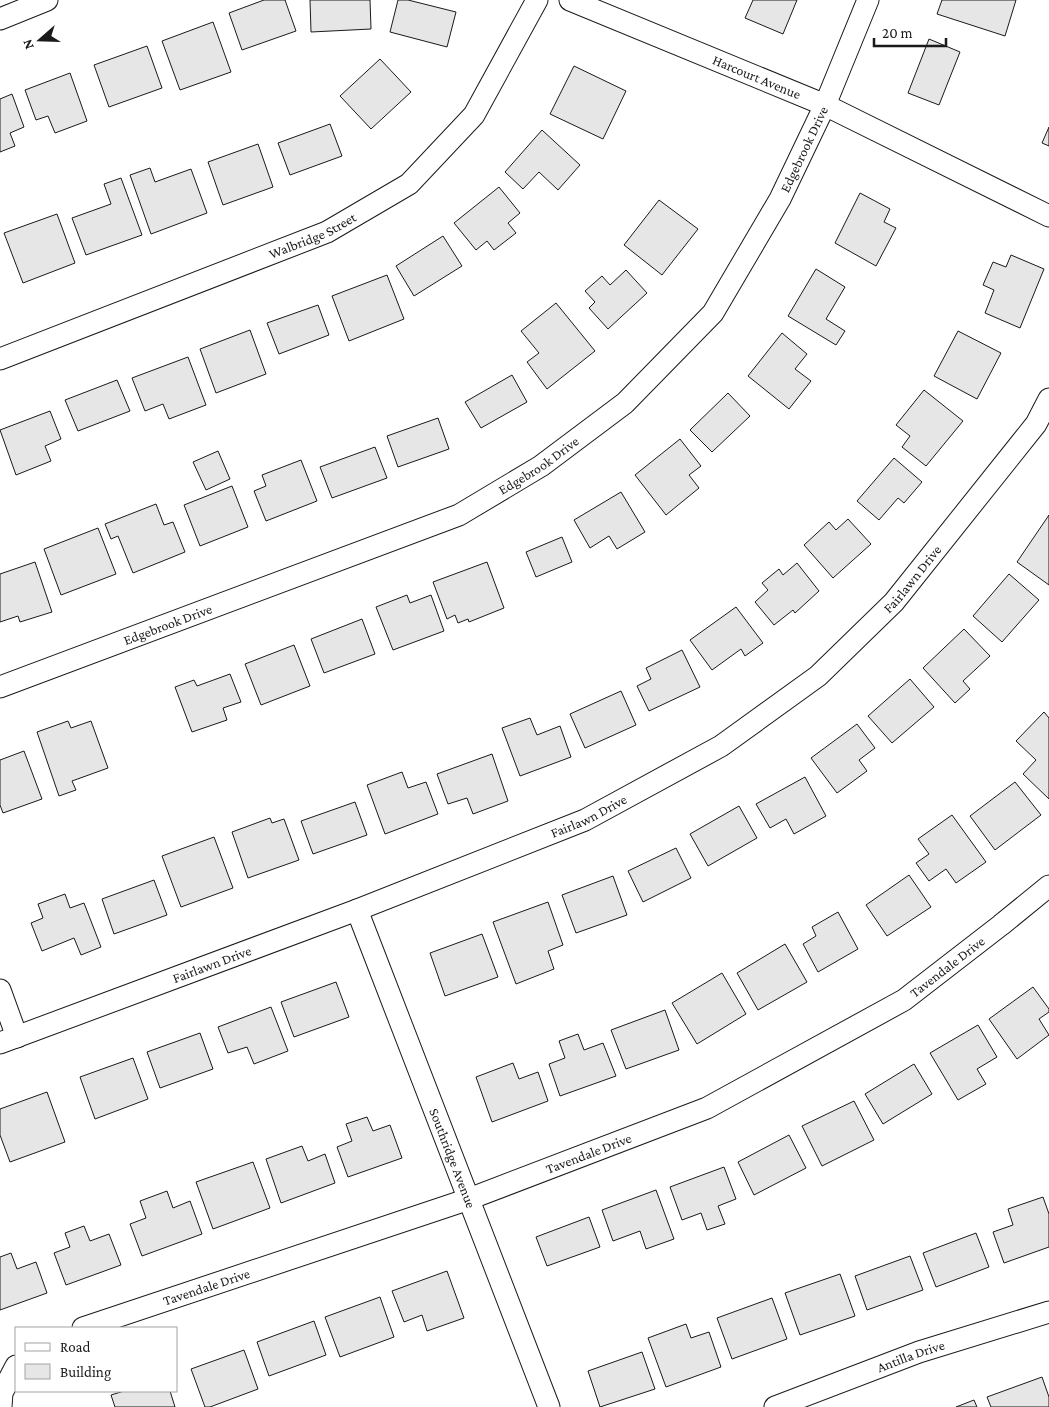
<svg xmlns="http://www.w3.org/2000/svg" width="1049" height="1407" font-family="'Crimson Pro',serif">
  <rect width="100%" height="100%" fill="#fff"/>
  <path fill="#e6e6e6" stroke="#1a1a1a" d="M264,0h21l11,31 -54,19 -13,-37z
    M310,0h60l1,29 -60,3z
    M398,0h10l48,12 -9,35 -57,-15z
    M753,0h44l-14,34 -38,-16z
    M942,0h74l-11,36 -68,-22z
    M213,22l18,50 -51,18 -18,-49z
    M929,39l31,13 -21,53 -31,-12z
    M147,46l15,42 -53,19 -15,-42z
    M380,59l31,33 -40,37 -31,-33z
    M574,66l52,25 -23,48 -53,-25z
    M70,73l17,48 -32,12 -7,-17 -12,4 -11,-30z
    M12,94l12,33 -14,6 5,13 -15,6v-53z
    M330,124l12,32 -52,19 -12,-32z
    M1049,127v19l-7,-3z
    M542,130l38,35 -22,25 -19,-18 -16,17 -18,-17z
    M258,144l15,43 -50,18 -15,-43z
    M150,168l5,14 36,-13 16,44 -56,21 -21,-59z
    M121,178l21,57 -56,20 -14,-37 39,-14 -7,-20z
    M499,187l21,26 -12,10 8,10 -22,17 -7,-9 -11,9 -22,-27z
    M860,193l30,16 -6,13 12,6 -20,38 -41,-23z
    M659,200l39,29 -36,46 -38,-30z
    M57,214l18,49 -52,20 -19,-50z
    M443,236l19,30 -48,30 -18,-30z
    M1011,255l33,14 -24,59 -35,-15 9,-23 -11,-5 10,-23 13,5z
    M816,269l29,18 -19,32 19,12 -9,14 -48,-29z
    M626,270l21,23 -39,36 -19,-21 6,-6 -10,-11 17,-15 8,9z
    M387,275l17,44 -55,22 -17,-45z
    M556,303l39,48 -48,38 -20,-27 12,-9 -18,-22z
    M318,305l11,30 -50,19 -12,-31z
    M250,330l16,44 -50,19 -16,-44z
    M958,331l43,22 -24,46 -43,-23z
    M782,333l25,21 -12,15 16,12 -22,28 -41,-33z
    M188,357l18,48 -37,14 -6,-15 -18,7 -13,-33z
    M512,375l15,27 -46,26 -16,-26z
    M117,380l13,31 -52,20 -13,-31z
    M924,390l39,31 -37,45 -24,-19 8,-11 -14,-11z
    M728,393l22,23 -38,36 -22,-22z
    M50,411l11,28 -16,7 6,15 -35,14 -16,-45z
    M438,418l11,31 -51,18 -11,-31z
    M680,439l21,27 -12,9 10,13 -33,27 -31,-40z
    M375,447l12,31 -55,20 -12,-31z
    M218,451l12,28 -24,11 -13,-28z
    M894,458l28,24 -18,21 -6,-5 -19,22 -22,-19z
    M301,460l16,41 -51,20 -12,-30 12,-5 -4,-11z
    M232,486l16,41 -48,19 -16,-41z
    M621,492l24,40 -28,17 -8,-13 -19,12 -16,-28z
    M156,504l8,21 9,-3 12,30 -52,21 -15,-37 -7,3 -6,-15z
    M1049,515v70l-32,-23z
    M848,519l23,25 -38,34 -29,-33 25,-23 7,8z
    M98,528l18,46 -55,21 -17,-46z
    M562,537l10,25 -36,15 -10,-25z
    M35,562l17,50 -32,10 -2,-6 -18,6v-48z
    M487,562l17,46 -35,14 -1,-3 -10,4 -3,-8 -8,4 -14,-37z
    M797,563l22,28 -24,22 -2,-3 -19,15 -19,-23 13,-12 -6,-7 17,-14 4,6z
    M1009,574l30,26 -37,42 -29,-26z
    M407,595l3,8 21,-8 13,36 -51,19 -17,-43z
    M736,607l27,36 -18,13 -4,-7 -29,21 -22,-30z
    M362,619l13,35 -51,19 -13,-34z
    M964,629l26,27 -27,25 7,8 -15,14 -32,-35z
    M294,645l16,41 -49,19 -16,-41z
    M682,650l18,37 -51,24 -12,-25 14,-7 -5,-11z
    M230,674l11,28 -18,6 4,12 -35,12 -17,-45 19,-7 3,6z
    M910,679l24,28 -42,36 -24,-27z
    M621,691l15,34 -51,23 -15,-34z
    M1044,712l5,6v81l-26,-25 13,-14 -20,-19z
    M530,718l7,17 23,-9 11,31 -51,19 -18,-48z
    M68,721l3,7 20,-7 17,47 -36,13 4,9 -17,6 -22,-64z
    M857,724l18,24 -16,12 8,11 -30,22 -26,-35z
    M24,751l18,48 -39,14 -3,-8v-45z
    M492,754l16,47 -35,13 -6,-16 -19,6 -11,-30z
    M402,772l6,16 18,-6 12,32 -53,20 -18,-49z
    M805,777l21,39 -32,18 -8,-15 -16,9 -14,-24z
    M1015,782l26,33 -46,35 -25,-34z
    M355,802l12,33 -54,19 -12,-33z
    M739,806l18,32 -49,28 -18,-32z
    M952,815l34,47 -30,21 -10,-14 -17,12 -13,-18 13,-9 -11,-15z
    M270,818l2,5 12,-4 15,41 -51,18 -16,-46z
    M214,837l19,51 -52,19 -19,-51z
    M676,848l15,30 -48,24 -15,-31z
    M909,875l22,32 -44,29 -21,-31z
    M613,876l14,39 -51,18 -14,-38z
    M154,880l13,35 -53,19 -12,-35z
    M65,894l5,14 14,-5 17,44 -20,8 -7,-17 -32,13 -11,-28 12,-5 -5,-14z
    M548,902l15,43 -15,6 6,18 -38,15 -23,-62z
    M838,912l20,37 -40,23 -15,-28 13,-8 -4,-9z
    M482,934l16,43 -53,19 -15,-43z
    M785,944l22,38 -49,28 -21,-37z
    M722,973l24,41 -49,30 -25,-41z
    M336,982l13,35 -55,20 -13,-35z
    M1033,987l16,22v3l-10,7 10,16 -32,24 -28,-40z
    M271,1007l17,44 -34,13 -7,-17 -19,6 -10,-26z
    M665,1010l14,40 -53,19 -15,-39z
    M978,1025l19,32 -20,12 9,15 -28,16 -28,-47z
    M200,1033l13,36 -53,19 -13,-36z
    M578,1034l6,16 19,-7 13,33 -56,20 -11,-32 16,-6 -6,-17z
    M133,1058l15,41 -53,20 -15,-42z
    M513,1063l6,16 19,-7 10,29 -56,21 -16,-45z
    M914,1064l18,30 -49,30 -18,-30z
    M47,1092l18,50 -55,20 -10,-27v-26z
    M854,1101l20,39 -52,26 -20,-40z
    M367,1117l6,14 17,-6 12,33 -54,19 -11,-30 15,-6 -6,-17z
    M789,1135l17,33 -52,27 -16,-33z
    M302,1146l6,15 17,-7 10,29 -54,20 -15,-44z
    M253,1162l17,46 -57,21 -17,-47z
    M724,1167l12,32 -18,7 7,18 -18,6 -6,-17 -19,7 -12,-33z
    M656,1190l18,49 -28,10 -6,-18 -27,10 -11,-31z
    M167,1191l6,17 17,-7 12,33 -60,22 -12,-32 16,-6 -6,-17z
    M1043,1197l6,17v33l-45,16 -11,-31 20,-7 -5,-16z
    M589,1217l11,30 -53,19 -11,-29z
    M84,1226l6,15 19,-7 12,31 -55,20 -12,-32 16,-6 -5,-14z
    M976,1233l13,34 -53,20 -13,-34z
    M11,1253l6,16 19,-7 11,31 -47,17v-53z
    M910,1256l13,34 -56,20 -12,-34z
    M447,1271l17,47 -37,13 -5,-16 -18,7 -12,-31z
    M840,1274l15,42 -55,19 -15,-42z
    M380,1297l14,40 -54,20 -15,-40z
    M772,1298l15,41 -55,20 -15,-41z
    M314,1321l12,34 -57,21 -12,-34z
    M686,1324l5,14 18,-6 12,35 -55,20 -18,-49z
    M244,1350l14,39 -48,18h-5l-14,-38z
    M642,1352l13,37 -55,18 -12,-36z
    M1042,1377l7,20v10h-58l-4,-10z
    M124,1391h46l5,16h-60l-4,-12z
    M974,1400l3,7h-21z"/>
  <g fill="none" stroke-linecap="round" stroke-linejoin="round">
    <defs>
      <g id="street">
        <path id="s1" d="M570,0l255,105 224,111"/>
        <path d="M0,19l47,-19"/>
        <path id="s2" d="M0,359l327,-127 82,-48 65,-69 63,-115"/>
        <path id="s3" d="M0,687l459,-172 82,-49 84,-63 88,-90 67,-114 45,-94 43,-105"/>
        <path id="s4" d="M357,910l192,497"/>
        <path d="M0,990l17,47"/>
        <path id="s5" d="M0,1043l357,-133 228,-90 136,-74 97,-70 76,-74 142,-178 13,-25"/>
        <path id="s6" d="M83,1328l386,-129 238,-91 197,-108 97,-75 48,-39"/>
        <path d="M1,1407l1,-14 14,-27"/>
        <path id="s7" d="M775,1407l144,-55 130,-40"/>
      </g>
    </defs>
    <use href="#street" stroke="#1a1a1a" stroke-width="23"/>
    <use href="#street" stroke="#fff" stroke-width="21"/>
  </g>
  <g text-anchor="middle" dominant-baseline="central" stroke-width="4" stroke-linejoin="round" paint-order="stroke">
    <g font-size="14" fill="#1a1a1a" stroke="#fff">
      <text stroke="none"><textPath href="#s1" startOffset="202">Harcourt Avenue</textPath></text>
      <text stroke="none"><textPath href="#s3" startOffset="1004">Edgebrook Drive</textPath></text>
      <text stroke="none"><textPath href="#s2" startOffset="336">Walbridge Street</textPath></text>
      <text stroke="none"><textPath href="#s3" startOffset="584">Edgebrook Drive</textPath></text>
      <text stroke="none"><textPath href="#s5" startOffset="1036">Fairlawn Drive</textPath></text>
      <text stroke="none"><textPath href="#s3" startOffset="179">Edgebrook Drive</textPath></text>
      <text stroke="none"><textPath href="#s5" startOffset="631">Fairlawn Drive</textPath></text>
      <text stroke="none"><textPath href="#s5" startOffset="226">Fairlawn Drive</textPath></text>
      <text stroke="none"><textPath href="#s6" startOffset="941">Tavendale Drive</textPath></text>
      <text stroke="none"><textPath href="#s6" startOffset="535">Tavendale Drive</textPath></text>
      <text stroke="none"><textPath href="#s4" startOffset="266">Southridge Avenue</textPath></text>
      <text stroke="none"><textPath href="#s6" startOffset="130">Tavendale Drive</textPath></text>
      <text stroke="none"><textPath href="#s7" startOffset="145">Antilla Drive</textPath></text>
    </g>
  </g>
  <rect x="15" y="1327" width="162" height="65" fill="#ffffff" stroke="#a3a3a3"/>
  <rect x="25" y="1343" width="25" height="8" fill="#ffffff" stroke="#a3a3a3"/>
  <text x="60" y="1352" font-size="15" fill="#1a1a1a">Road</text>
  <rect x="25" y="1364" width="25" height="15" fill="#e6e6e6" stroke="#a3a3a3"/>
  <text x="60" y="1377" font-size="15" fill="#1a1a1a">Building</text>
  <g transform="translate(40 40) rotate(250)" stroke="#ffffff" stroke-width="4" paint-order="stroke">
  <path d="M0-4L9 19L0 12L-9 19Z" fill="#1a1a1a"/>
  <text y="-8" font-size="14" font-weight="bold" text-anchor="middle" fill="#1a1a1a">N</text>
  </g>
  <path d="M874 38v8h72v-8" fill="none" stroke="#1a1a1a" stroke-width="2.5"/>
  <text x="882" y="38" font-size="15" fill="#1a1a1a" stroke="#ffffff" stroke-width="4" paint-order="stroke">20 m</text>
</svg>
